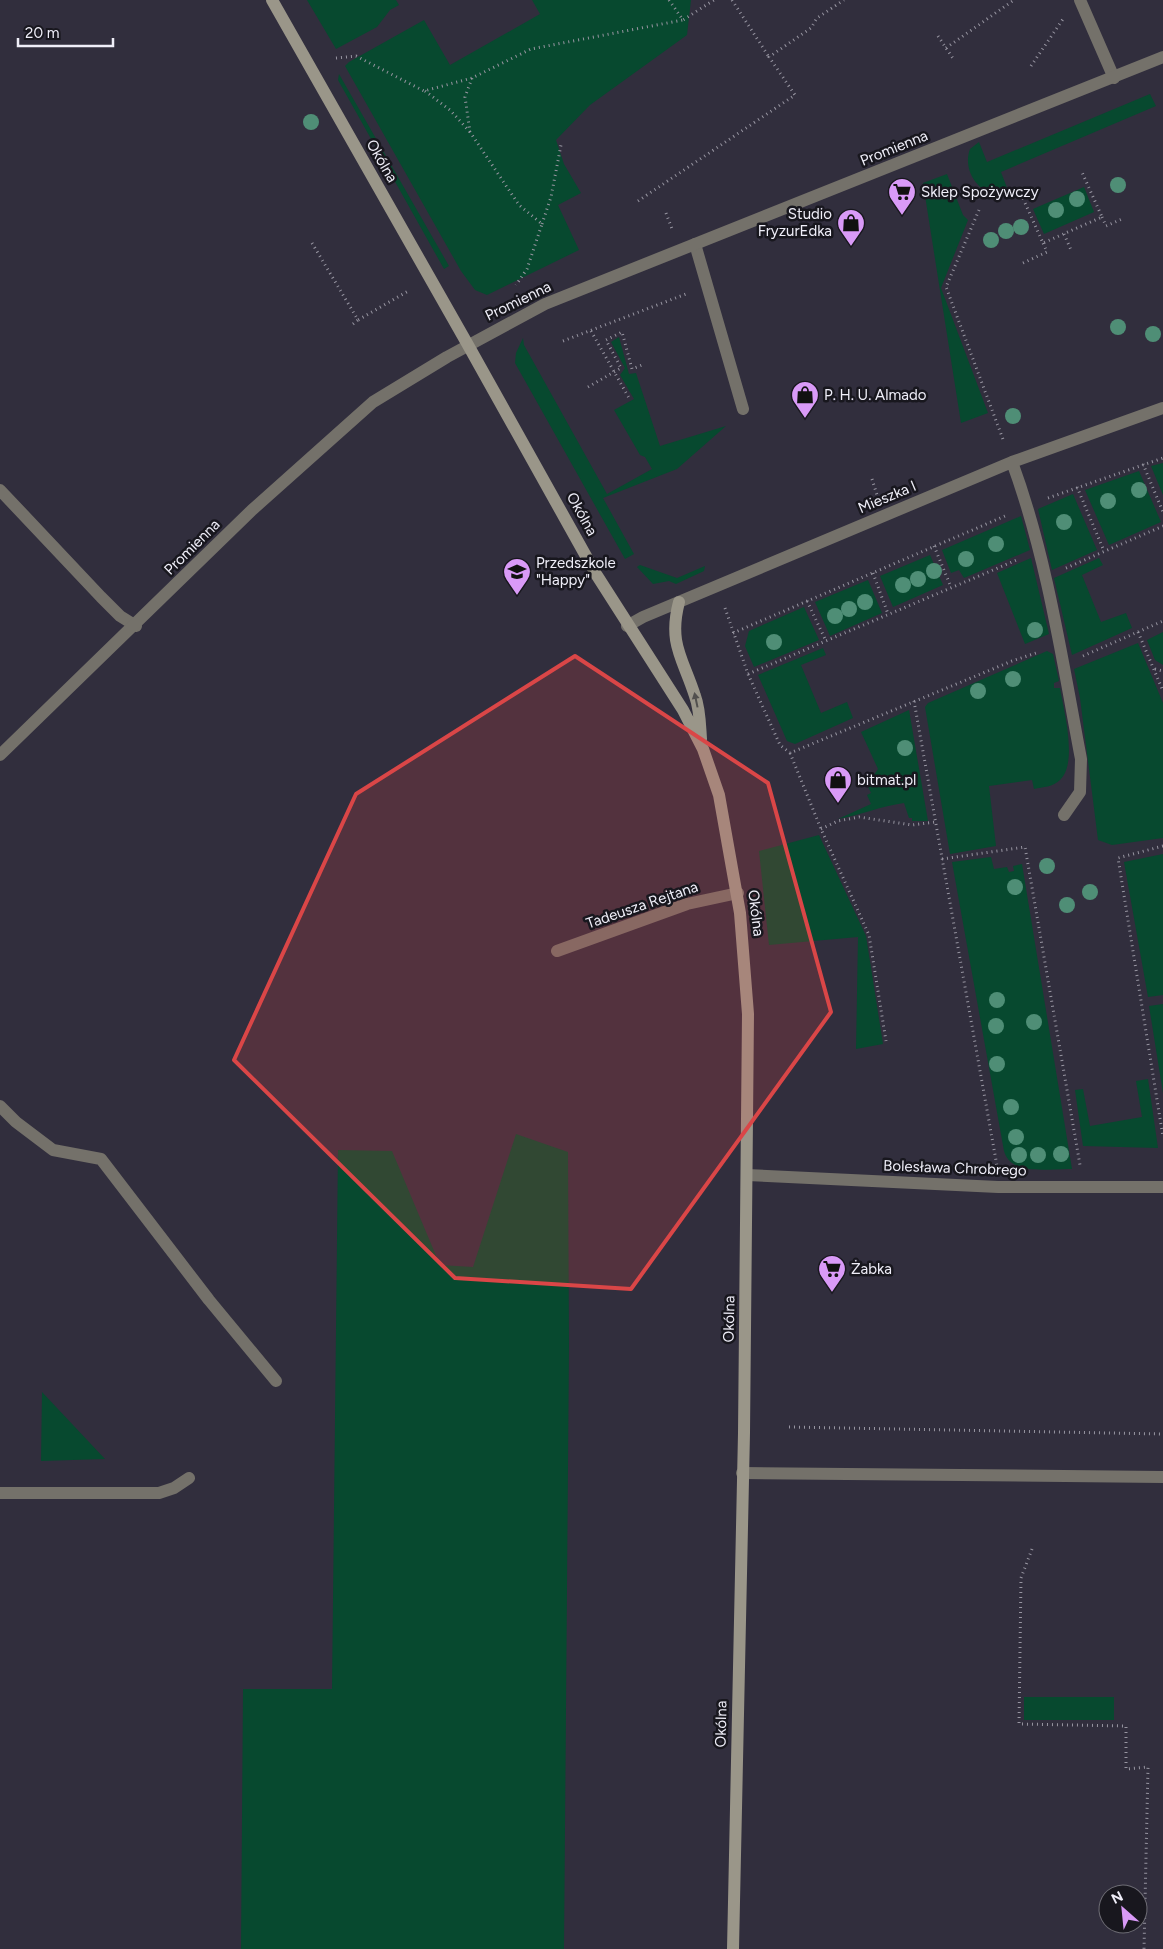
<svg xmlns="http://www.w3.org/2000/svg" width="1163" height="1949" font-family="Figtree,sans-serif">
  <rect width="100%" height="100%" fill="#312e3d"/>
  <path fill="#07492f" d="M307,0h89l3,5 -9,5 -13,17 -41,22z
    M532,0h159l-4,35 -97,70 -34,35 8,24 17,29 -23,12 21,45 -92,45 -12,-5 -14,-19 -116,-205 4,-4 75,-42 26,45 90,-51z
    M339,74l110,192 -5,3 -106,-189z
    M1150,94l6,12 -155,66 8,21c-26,8 -48,-20 -39,-44l9,-7 8,20z
    M947,174l16,41 5,5 -27,68 47,125 -27,10 -38,-240z
    M1084,187l10,25 -50,22 -11,-25z
    M619,337l10,37 7,-1 24,73 66,-20 -49,43 -74,29 31,56 -9,5 -110,-196 1,-10 7,-15 1,7 83,149 45,-25 -7,-12 -5,-2 -26,-45 20,-11 -14,-24 5,-7 -14,-26z
    M1163,463v32l-12,-29z
    M1139,471l22,51 -52,23 -24,-55z
    M1073,494l24,56 -45,20 -14,-61z
    M1021,516l9,34 -66,28 -5,-8 -8,3 -9,-23z
    M930,555l13,30 -50,22 -13,-31z
    M1031,558l18,76 -24,10 -28,-71z
    M1099,558l4,7 -21,10 19,47 25,-9 6,15 -60,27 -18,-77z
    M640,565l37,13 28,-12 -1,5 -28,13 -7,-3 -16,3 -16,-17z
    M868,580l14,33 -52,23 -15,-34z
    M804,607l15,33 -65,27 -9,-21 4,-15z
    M1163,632v33l-8,-5 -8,-20z
    M1138,643l25,60v135l-51,7 -14,-5 -18,-142 -6,-29z
    M823,648l3,7 -25,10 20,48 26,-11 6,16 -58,26 -8,-3 -29,-66z
    M1047,651l6,3 6,27 -5,2v5h6c4,23 18,75 0,92 -7,7 -17,7 -26,9l-2,-9 -43,6 7,60 -46,8 -25,-147 3,-4z
    M909,710l19,111h-16v-3h-3l-5,-15c-23,3 -43,12 -66,16l33,-15 -4,-9 4,-2 -6,-13 9,-5 4,-6 -17,-37z
    M819,835l47,101 17,108 -27,5 2,-112 -89,8 -10,-94z
    M1163,854v141l-15,2 -24,-135z
    M991,857l3,12 13,-2 2,5 5,-1 -1,-5 9,-2 50,305c-21,-1 -61,8 -68,-18l-52,-289z
    M1163,1004v89l-14,-87z
    M1148,1079l10,69 -75,-2 -8,-56 8,-1 7,37 52,-9 -6,-36z
    M516,1134l52,18 1,194 -5,603h-323l2,-260h89l6,-539 54,1 48,114 33,2z
    M42,1392l63,67 -64,2z
    M1024,1697h90v23h-90z"/>
  <g fill="none" stroke-linecap="round" stroke-linejoin="round">
    <path stroke="#9896a2" stroke-width="3" stroke-dasharray="1 4" stroke-linecap="butt" d="M669,0l14,20 31,-20
      M732,0l37,57
      M938,36l16,24
      M946,48l68,-48
      M336,58l20,-2 68,35 48,-13 59,-29 152,-29
      M1031,66l32,-47
      M472,78l-7,19 5,35 49,73 23,19 -15,45 -11,16
      M425,91l25,19 20,22
      M1021,194l22,49 59,-26 -21,-47
      M638,201l157,-106 -26,-38 42,-29 6,-10 27,-18
      M979,210l-33,77 58,155
      M666,213l6,16
      M1102,217l4,9 16,-7
      M542,224l9,-27 10,-52
      M1064,234l7,16
      M312,243l46,77 52,-30
      M1023,263l24,-11 -4,-9
      M353,324l5,-4
      M591,331l38,67
      M563,341l123,-47
      M588,387l33,-19 -15,-28 16,-8 10,37 10,-4
      M1143,464l20,48
      M872,479l5,16
      M1077,487l27,64
      M1048,498l115,-40
      M934,546l17,41
      M1066,568l97,-42
      M873,573l15,41
      M807,601l19,40
      M725,608l23,66 32,71 10,8 222,-92 27,-9
      M1138,632l25,59
      M733,633l272,-117
      M1083,656l80,-35
      M1155,669l8,2
      M748,674l271,-115
      M914,701l83,465
      M790,753l31,76 48,106 17,106
      M821,829l17,-8 21,-4 53,8 24,-3
      M1163,846l-45,12 45,279
      M942,859l83,-12 55,318
      M789,1427l374,7
      M1032,1549l-11,29 -2,146 107,2v43l22,-2 -4,182"/>
    <path stroke="#74716a" stroke-width="12" d="M1080,0l34,78
      M695,244l48,165
      M0,490l101,107 19,19 16,10
      M0,1106l16,16 37,28 48,9 108,141 67,81
      M742,1473l421,4
      M0,1493h159l15,-5 15,-10"/>
    <path stroke="#74716a" stroke-width="12" d="M1012,462c35,95 50,197 69,297l-1,33 -16,23
      M627,626l16,-9 369,-155 151,-54
      M0,755l252,-245 121,-108 74,-45 98,-53 618,-247
      M557,951l130,-47 51,-11
      M747,1175l251,12h165"/>
    <path stroke="#9a9689" stroke-width="12" d="M272,0l196,345 128,229 87,136 20,39 16,46 21,118 8,101 -4,419 -11,516
      M679,602c-11,42 4,56 16,94 5,13 5,29 6,43"/>
  </g>
  <g fill="#4f8e76">
    <circle cx="311" cy="122" r="8"/>
    <circle cx="1118" cy="185" r="8"/>
    <circle cx="1077" cy="199" r="8"/>
    <circle cx="1056" cy="210" r="8"/>
    <circle cx="1021" cy="227" r="8"/>
    <circle cx="1006" cy="231" r="8"/>
    <circle cx="991" cy="240" r="8"/>
    <circle cx="1118" cy="327" r="8"/>
    <circle cx="1153" cy="334" r="8"/>
    <circle cx="1013" cy="416" r="8"/>
    <circle cx="1139" cy="490" r="8"/>
    <circle cx="1108" cy="501" r="8"/>
    <circle cx="1064" cy="522" r="8"/>
    <circle cx="996" cy="544" r="8"/>
    <circle cx="966" cy="559" r="8"/>
    <circle cx="934" cy="571" r="8"/>
    <circle cx="918" cy="579" r="8"/>
    <circle cx="903" cy="585" r="8"/>
    <circle cx="865" cy="602" r="8"/>
    <circle cx="849" cy="609" r="8"/>
    <circle cx="835" cy="616" r="8"/>
    <circle cx="1035" cy="630" r="8"/>
    <circle cx="774" cy="642" r="8"/>
    <circle cx="1013" cy="679" r="8"/>
    <circle cx="978" cy="691" r="8"/>
    <circle cx="905" cy="748" r="8"/>
    <circle cx="1047" cy="866" r="8"/>
    <circle cx="1015" cy="887" r="8"/>
    <circle cx="1090" cy="892" r="8"/>
    <circle cx="1067" cy="905" r="8"/>
    <circle cx="997" cy="1000" r="8"/>
    <circle cx="1034" cy="1022" r="8"/>
    <circle cx="996" cy="1026" r="8"/>
    <circle cx="997" cy="1064" r="8"/>
    <circle cx="1011" cy="1107" r="8"/>
    <circle cx="1016" cy="1137" r="8"/>
    <circle cx="1061" cy="1154" r="8"/>
    <circle cx="1019" cy="1155" r="8"/>
    <circle cx="1038" cy="1155" r="8"/>
  </g>
  <defs><path id="oneway-solid" d="M-6-.8H1V-3.2L6.5 0L1 3.2V.8H-6Z" transform="scale(1.25)"/></defs>
  <use fill="#52504e" href="#oneway-solid" transform="translate(696 700) rotate(-102)"/>
  <path fill="#da4647" fill-opacity="0.2" stroke="#da4647" stroke-width="4" stroke-linejoin="round" d="M575,656l193,127 63,229 -200,277 -176,-11 -221,-218 122,-266z"/>
  <defs>
    <symbol id="supermarket-pin" viewBox="-11 -11 22 30"><path d="M0 17L-7.5 6A9.5 9.5 0 1 1 7.5 6Z" fill="#d99af7" stroke="#18171e"/><path d="M-6-5.5h2.5l.6 2H6L4.5 2H-2.5L-4.4-4H-6ZM-1.5 3.2a1.3 1.3 0 1 0 .1 0ZM3 3.2a1.3 1.3 0 1 0 .1 0Z" fill="#111"/></symbol>
    <symbol id="shop-pin" viewBox="-11 -11 22 30"><path d="M0 17L-7.5 6A9.5 9.5 0 1 1 7.5 6Z" fill="#d99af7" stroke="#18171e"/><path d="M-5-2.5h2.3a2.7 3.5 0 0 1 5.4 0H5L5.5 6h-11ZM-1.5-2.5h3a1.5 2.3 0 0 0-3 0Z" fill="#111"/></symbol>
    <symbol id="school-pin" viewBox="-11 -11 22 30"><path d="M0 17L-7.5 6A9.5 9.5 0 1 1 7.5 6Z" fill="#d99af7" stroke="#18171e"/><path d="M0-5L7-2L0 1L-7-2ZM-4 1L0 2.5L4 1V4Q0 6-4 4Z" fill="#111"/></symbol>
  </defs>
  <g fill-rule="evenodd">
    <use href="#supermarket-pin" x="886" y="176" width="32" height="43"/>
    <use href="#shop-pin" x="835" y="207" width="32" height="43"/>
    <use href="#shop-pin" x="789" y="379" width="32" height="43"/>
    <use href="#school-pin" x="501" y="556" width="32" height="43"/>
    <use href="#shop-pin" x="822" y="764" width="32" height="43"/>
    <use href="#supermarket-pin" x="816" y="1253" width="32" height="43"/>
  </g>
  <g text-anchor="middle" dominant-baseline="central" stroke-width="5" stroke-linejoin="round" paint-order="stroke">
    <g font-size="15" fill="#efeef8" stroke="#18171e">
      <text transform="translate(894 148) rotate(-22)">Promienna</text>
      <text transform="translate(382 161) rotate(60)">Okólna</text>
      <text transform="translate(518 301) rotate(-26)">Promienna</text>
      <text transform="translate(887 497) rotate(-23)">Mieszka I</text>
      <text transform="translate(582 514) rotate(61)">Okólna</text>
      <text transform="translate(192 547) rotate(-45)">Promienna</text>
      <text transform="translate(642 905) rotate(-19)">Tadeusza Rejtana</text>
      <text transform="translate(756 913) rotate(83)">Okólna</text>
      <text transform="translate(955 1168) rotate(2)">Bolesława Chrobrego</text>
      <text transform="translate(729 1319) rotate(-89)">Okólna</text>
      <text transform="translate(721 1724) rotate(-89)">Okólna</text>
    </g>
    <g font-size="15" fill="#efeef8" stroke="#18171e" text-anchor="start">
      <text x="921" y="192">Sklep Spożywczy</text>
      <text x="832" y="214" text-anchor="end">Studio<tspan x="832" dy="17">FryzurEdka</tspan></text>
      <text x="824" y="395">P. H. U. Almado</text>
      <text x="536" y="563">Przedszkole<tspan x="536" dy="17">"Happy"</tspan></text>
      <text x="857" y="780">bitmat.pl</text>
      <text x="851" y="1269">Żabka</text>
    </g>
  </g>
  <g transform="translate(1123 1909) rotate(333)"><circle r="24" fill="#18171e" stroke="#6e6d75"/>
  <path d="M0-4L9 19L0 12L-9 19Z" fill="#d99af7"/>
  <text y="-8" font-size="14" font-weight="bold" text-anchor="middle" fill="#efeef8">N</text>
  </g>
  <path d="M18 38v8h95v-8" fill="none" stroke="#efeef8" stroke-width="2.5"/>
  <text x="25" y="38" font-size="15" fill="#efeef8" stroke="#18171e" stroke-width="4" paint-order="stroke">20 m</text>
</svg>
